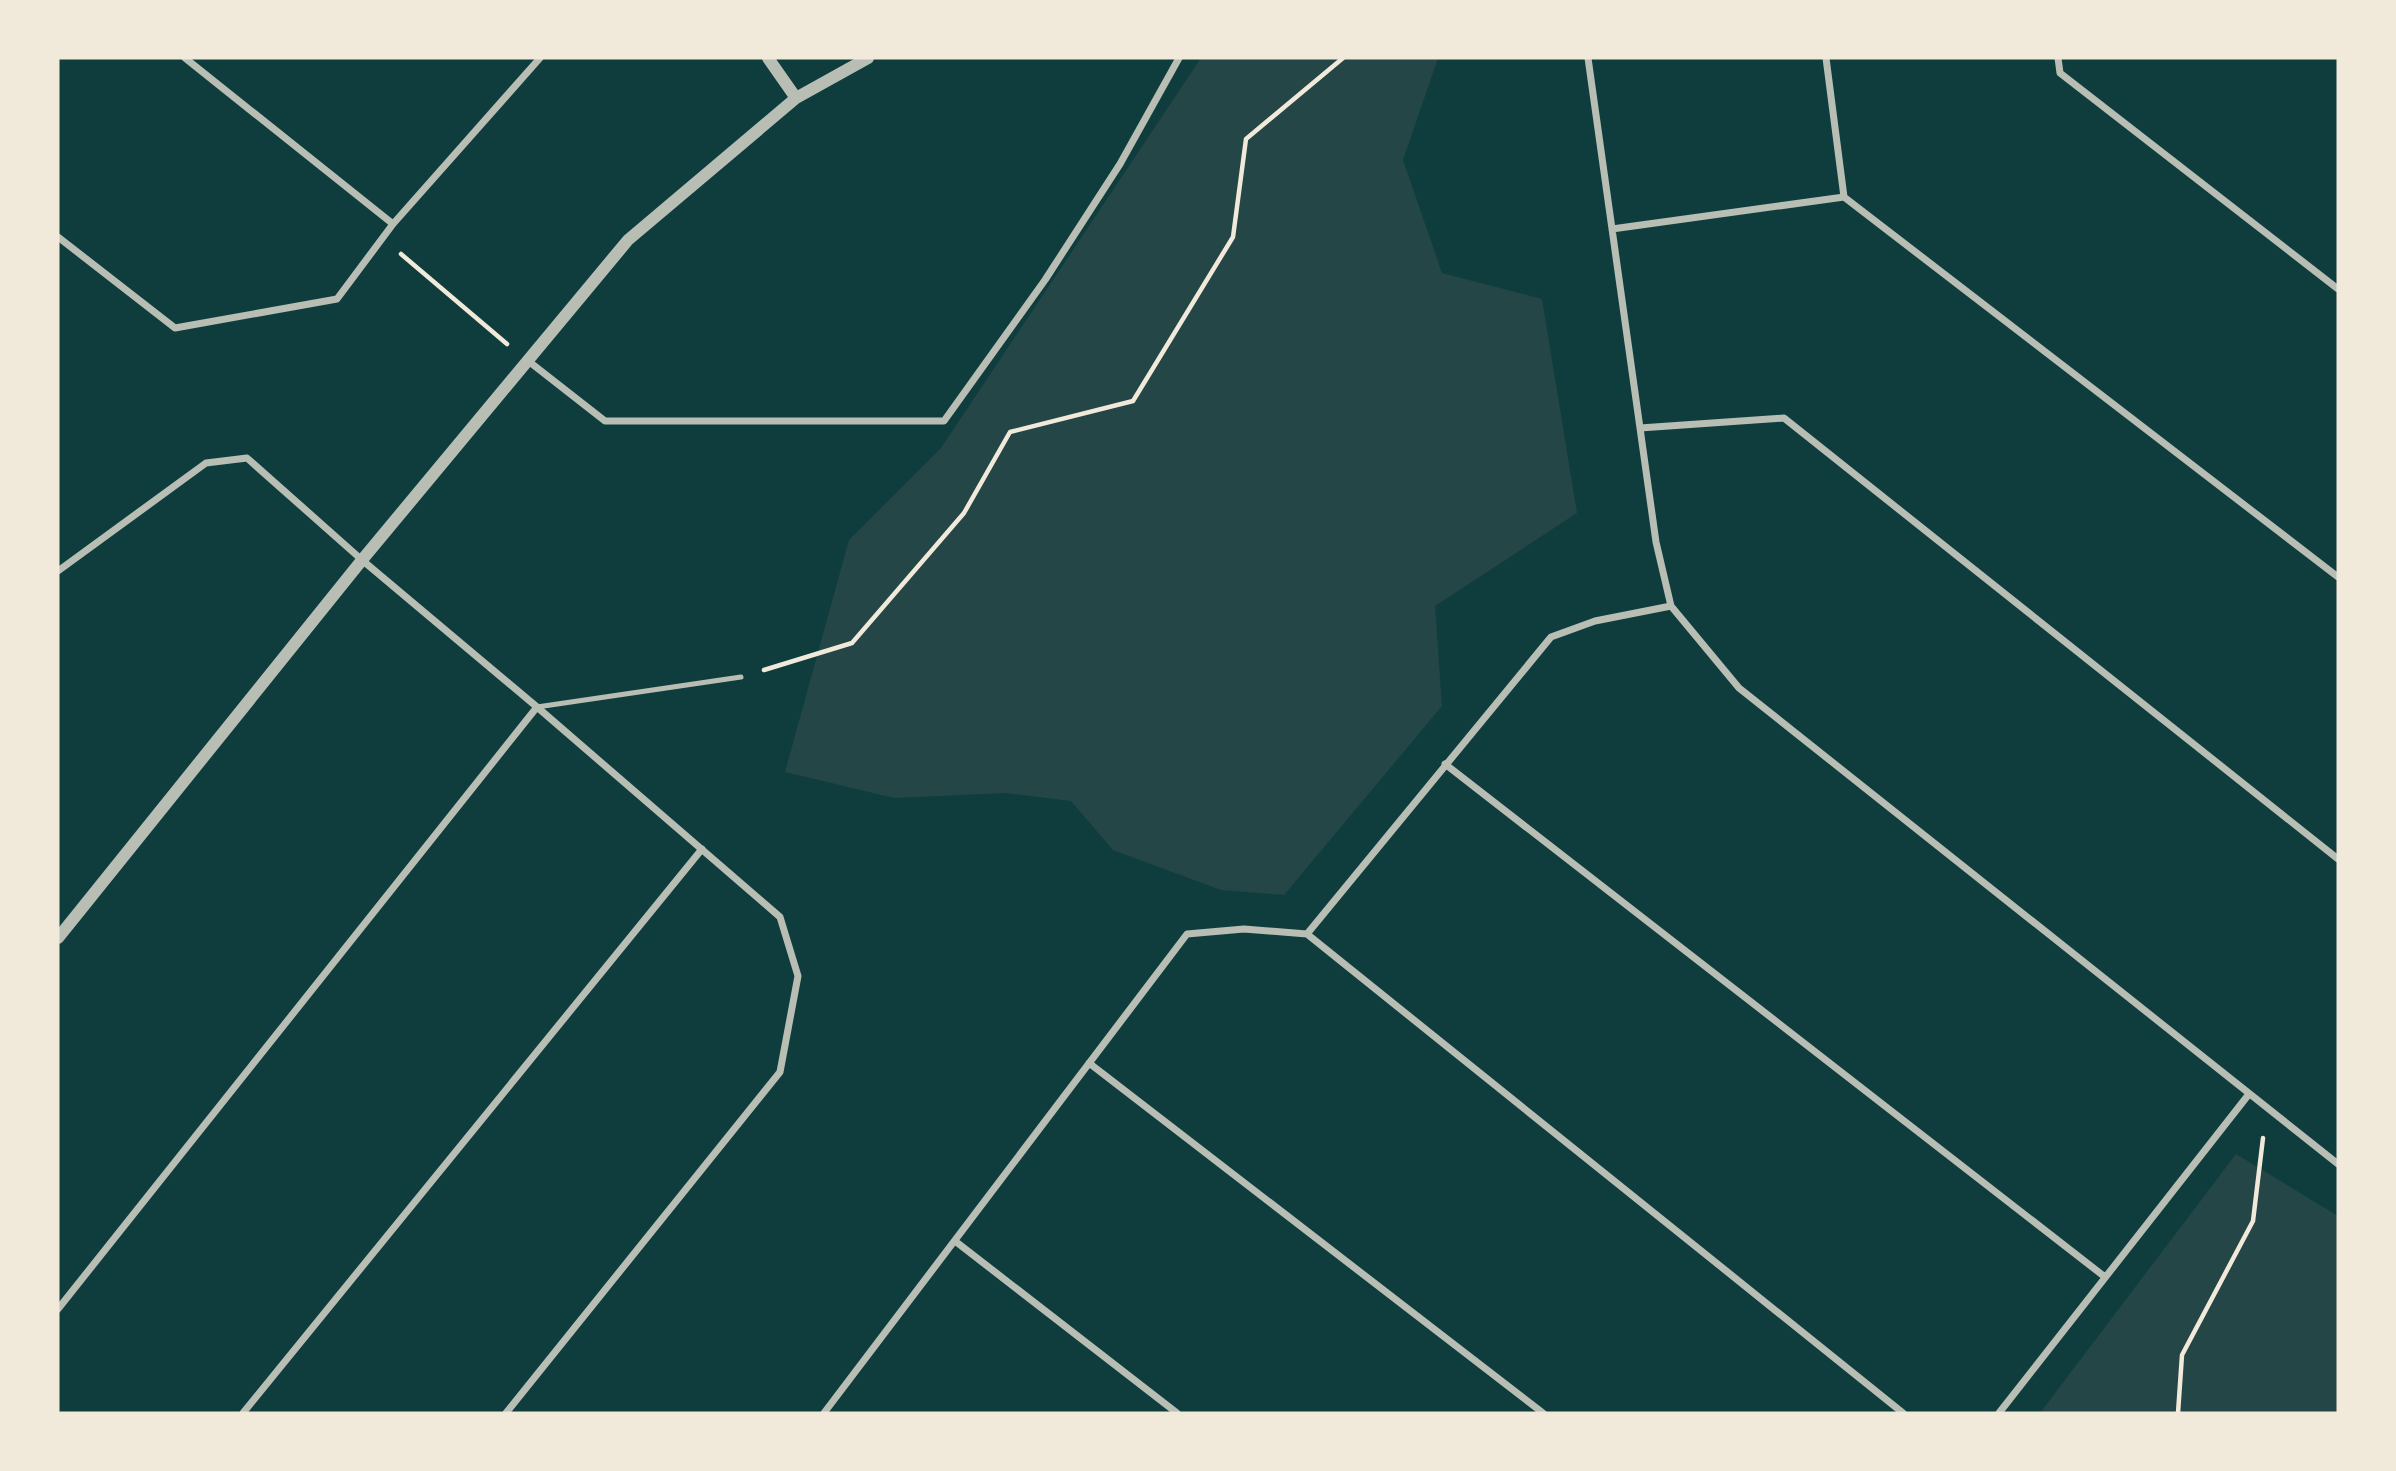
<svg xmlns="http://www.w3.org/2000/svg" width="2396" height="1471" font-family="'DM Sans',sans-serif">
  <rect width="100%" height="100%" fill="#0f3d3e"/>
  <path fill="#244646" d="M1201,58h237l-35,102 39,113 100,26 35,214 -142,93 7,100 -158,189 -63,-5 -108,-40 -42,-49 -66,-8 -111,5 -109,-26 64,-232 92,-92z
    M2236,1154l102,62v197h-298z"/>
  <g fill="none" stroke-linecap="round" stroke-linejoin="round">
    <path stroke="#f1e9da" stroke-width="4.5" d="M401,254l106,90
      M764,670l88,-27 112,-130 46,-81 123,-31 100,-164 13,-98 97,-81
      M2178,1413l4,-58 71,-134 10,-83"/>
    <path stroke="#b8beb3" stroke-width="5" d="M537,707l204,-30"/>
    <path stroke="#b8beb3" stroke-width="7" d="M185,58l208,166
      M1588,58l68,484 15,64 68,82 599,476
      M2058,58l2,15 278,216
      M1844,197l494,380
      M1612,229l232,-32 -18,-139
      M58,237l117,91 162,-29 56,-75 147,-166
      M527,360l78,61h339l101,-141 75,-116 59,-106
      M1640,428l144,-10 554,441
      M58,571l148,-108 41,-5 115,102 175,147 -479,602
      M1445,764l660,513
      M1307,934l596,479
      M1089,1063l454,350
      M955,1241l222,172
      M243,1413l459,-564
      M506,1413l274,-341 18,-96 -18,-59 -243,-210
      M824,1413l363,-479 57,-5 63,5 244,-297 44,-16 76,-15
      M1999,1413l250,-319"/>
    <path stroke="#b8beb3" stroke-width="12" d="M768,58l28,40
      M58,938l304,-378 266,-320 168,-142 72,-40"/>
  </g>
  <rect width="2396" height="1471" fill="none" stroke="#f1e9da" stroke-width="119"/>
</svg>
